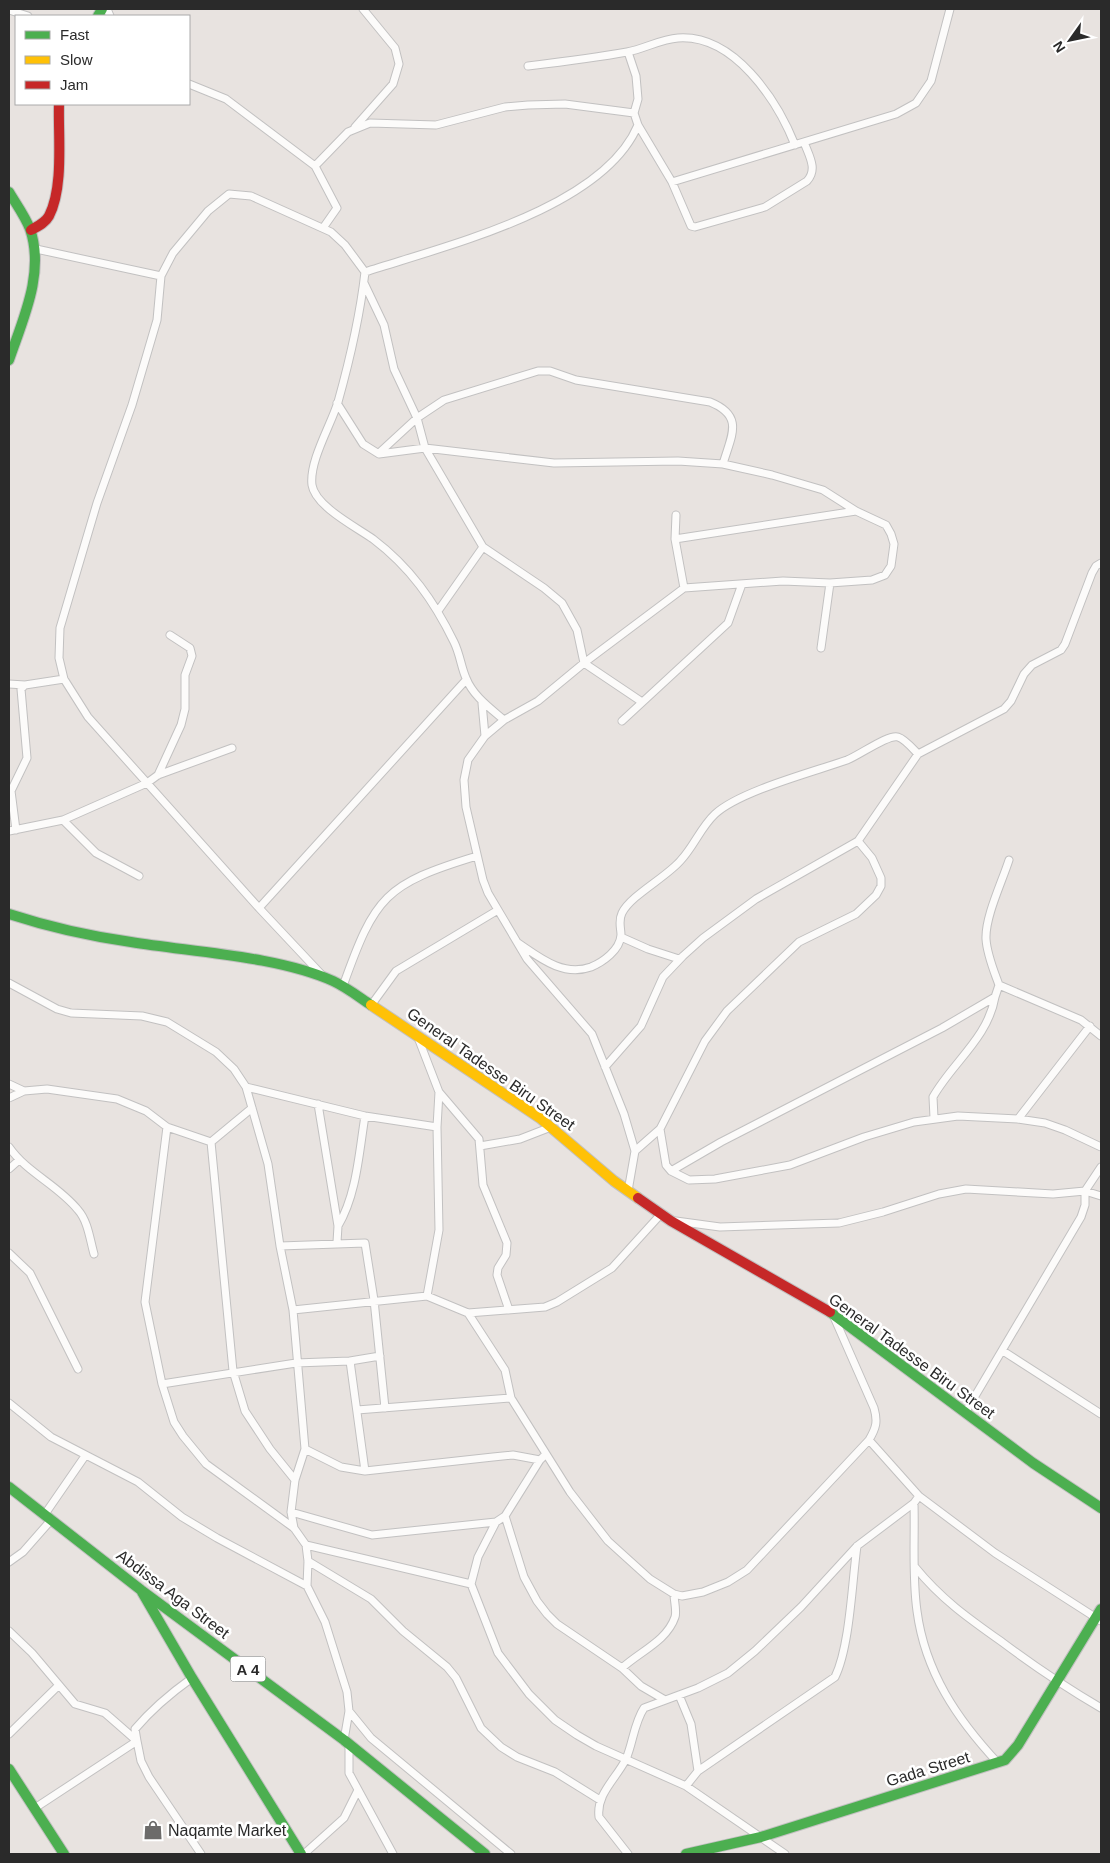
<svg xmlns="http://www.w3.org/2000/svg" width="1110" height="1863" font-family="Helvetica,sans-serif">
  <rect width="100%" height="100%" fill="#e8e3e0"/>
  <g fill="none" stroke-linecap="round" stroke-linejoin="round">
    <defs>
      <path id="street" d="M107,9l3,7
        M9,10l19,6
        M628,52l8,24 2,23 -4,14 4,12 34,57 19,44 4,1 70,-20 42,-26c11,-12 2,-25 -3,-39
        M528,66c33,-4 66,-8 99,-14 17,-3 34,-13 51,-14 56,-4 99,62 117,107
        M189,84l37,15 89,67 22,42 -14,20
        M355,127l38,-43 6,-20 -4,-16 -32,-39
        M315,166l33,-34 22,-9 66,2 69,-18 23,-2 37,-1 69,9
        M672,182l224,-68 20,-11 15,-22 19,-72
        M36,249l125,27
        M365,272c79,-26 238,-63 273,-147
        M364,283l20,42 10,44 23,49 8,30 58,99 61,41 18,15 15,27 7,33 58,39
        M337,403l26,41 16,10 46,-6 129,15 124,-2 45,3 49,11 51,15 33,21 30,14 5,9 3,10 -3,22 -6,9 -13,5 -42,3 -47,-2 -99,7 -100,75 -46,38 -34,19 -19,16 -17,24 -4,20 2,27 17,73 5,13 39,66 65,75 32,80 11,37 -7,40
        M379,453l38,-35 27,-18 94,-29h12l26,9 134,22c35,14 21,34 13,62
        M676,515l-1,24 9,49
        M675,539l181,-28
        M438,611l45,-64
        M821,648l9,-65
        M9,684l16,1
        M482,703l3,33
        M622,721l106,-98 14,-39
        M158,775l23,-50 4,-16v-34l7,-19 -2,-8 -20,-13
        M63,820l33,33 43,23
        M16,830l-5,-39 16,-33 -6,-69 4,-4 39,-6
        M9,831l54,-11 84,-37 11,-8 74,-27
        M259,908l207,-228
        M621,937l27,12 31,10
        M518,943c22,15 45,34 73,24 12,-5 29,-17 30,-32 0,-7 -3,-14 1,-22 9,-18 45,-36 59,-53 13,-14 20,-33 34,-46 25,-23 98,-42 132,-54 13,-5 41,-26 51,-23 7,2 15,12 20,17
        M321,974l-62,-66 -171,-191 -24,-38 -5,-21 1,-30 37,-125 35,-98 25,-85 4,-44 12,-23 35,-42 21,-17 22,2 80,36 14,13 20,27c-5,44 -15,87 -27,130 -7,23 -29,59 -26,83 3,21 44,42 61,54 37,28 61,62 81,103 6,12 7,25 12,36 7,18 24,30 38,42
        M9,983l48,26 14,4 71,3 25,6 49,30 18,17 12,18 22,77 12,82 13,64 12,139 -10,31 -4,32 3,16
        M999,985l82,35 20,16
        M343,986c32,-90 42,-102 134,-130
        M372,1004l24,-33 102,-61
        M417,1035l22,57 40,47 4,46 24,58 -1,12 -8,13 -1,7 12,35
        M605,1067l36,-41 22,-49 20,-21 20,-18 53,-39 102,-58 60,-87 86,-45 7,-8 13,-27 8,-9 29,-15 4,-6 27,-71 4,-7 5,-3
        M9,1084l15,7
        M246,1087l119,29 72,11
        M9,1098l15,-7 23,-2 70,10 29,12 21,16 44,15 41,-34
        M318,1104l20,122 -1,16
        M934,1118l-1,-21c19,-34 55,-59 62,-100
        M1018,1119l72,-93
        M167,1127l-22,175 17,82 12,38 9,14 23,28 88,64 12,17 2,16 -1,25 18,36 22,70 2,19 -5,29
        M660,1129l6,36 5,6 18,9 26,-1 75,-14 74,-28 50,-15 44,-6 60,3 27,4 20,7 36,17
        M211,1142l22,229 12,40 25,38 25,31
        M480,1146l40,-7 31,-12
        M9,1147c18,26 49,38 69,63 10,11 12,30 16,44
        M635,1151l25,-22 45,-88 22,-30 72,-69 57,-28 20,-19 5,-9v-8l-9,-20 -14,-17
        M9,1169l9,-8
        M671,1171l50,-29 221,-114 53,-31 4,-12c-5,-14 -12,-30 -13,-46 -1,-22 16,-57 23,-79
        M676,1221l44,6 119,-4 44,-11 56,-18 27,-5 87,5 32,-3 16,5
        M338,1226c19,-32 21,-74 27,-110
        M280,1246l85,-3 9,57 11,108
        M9,1253l21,20 48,96
        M427,1296l12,-66 -2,-103 2,-35
        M293,1310l134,-14 41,17 77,-6 12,-5 55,-34 49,-54
        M468,1313l37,57 6,28 59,94 38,49 42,38 24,15 8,2 21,-4 25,-10 19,-12 122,-130c7,-12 9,-18 5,-32l-40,-91
        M1003,1351l98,63
        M350,1361l30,-5
        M162,1384l134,-21 54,-2 15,110
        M9,1403l42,34 87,45 44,35 35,21 90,48
        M357,1410l154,-12
        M965,1413l116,-196 4,-12v-14l16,-24
        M869,1440l50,56 76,57 106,68
        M305,1449l36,18 24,4 128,-14 20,-2 27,5 3,-3
        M914,1503c1,36 -2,73 3,108 8,61 40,108 81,152
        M291,1512l81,23 124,-13 9,-6 35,-56
        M45,1514l40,-58
        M505,1516l19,61 13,24 10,13 10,10 65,44 19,18 24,14
        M496,1522l-18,35 -7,27 27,69 31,41 26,26 22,15 19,11 90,40 99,68
        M306,1545l165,39
        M308,1561l63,38 32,32 44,36 9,11 25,50 20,19 16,10 38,15 45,28
        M9,1562l14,-10 29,-33
        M915,1567c26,32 53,51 87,75 32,24 65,46 99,66
        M9,1631l23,22 43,51 30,9 32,28 4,20 8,16 52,77
        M622,1668c17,-16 45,-27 53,-51 2,-6 -1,-16 -1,-23
        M679,1695l12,29 7,47
        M349,1711l22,27 140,116
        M9,1734l50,-49
        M349,1744v29l44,81
        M686,1786l12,-15 137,-94c15,-31 17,-95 22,-131
        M35,1808l102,-67 -2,-12c17,-20 36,-36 57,-51
        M304,1854l40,-36 13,-26
        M628,1854l-29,-37c-3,-23 17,-38 27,-58 7,-16 8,-36 18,-51l54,-20 30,-15 27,-22 46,-44 56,-61 57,-43 5,-7"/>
      <path id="fast" d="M98,16l4,-7
        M9,192c7,12 16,24 21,37 15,44 -7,90 -21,131
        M9,914c40,13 80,22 122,28 61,10 146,14 202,39 13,6 26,16 38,24
        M830,1312l203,151 68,45
        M9,1487l132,103 203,150 141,114
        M142,1592l50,86 109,176
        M9,1769l55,85
        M686,1854l75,-17 244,-77 13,-15 83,-136"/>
      <path id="slow" d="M371,1005l169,113 74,63 24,17"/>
      <path id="jam" d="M31,230c7,-4 14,-7 18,-14 15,-29 9,-80 10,-112
        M638,1198l33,23 159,91"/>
    </defs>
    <use href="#street" stroke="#c2c1c1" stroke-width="9"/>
    <use href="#fast" stroke="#c2c1c1" stroke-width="12"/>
    <use href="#slow" stroke="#c2c1c1" stroke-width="12"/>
    <use href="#jam" stroke="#c2c1c1" stroke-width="12"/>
    <use href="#street" stroke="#fcfbfa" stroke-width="7"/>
    <use href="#fast" stroke="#4caf50" stroke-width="10"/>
    <use href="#slow" stroke="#ffc107" stroke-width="10"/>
    <use href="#jam" stroke="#c62828" stroke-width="10"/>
  </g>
  <defs>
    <symbol id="shop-bare" viewBox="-9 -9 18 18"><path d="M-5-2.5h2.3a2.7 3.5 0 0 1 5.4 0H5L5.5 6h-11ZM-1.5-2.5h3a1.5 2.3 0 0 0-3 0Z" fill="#6c6b6a" stroke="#fff" stroke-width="2.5" paint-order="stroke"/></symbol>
  </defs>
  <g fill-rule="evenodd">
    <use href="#shop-bare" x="139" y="1816" width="28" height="28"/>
  </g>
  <g text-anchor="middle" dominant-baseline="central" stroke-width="5" stroke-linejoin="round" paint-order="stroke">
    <rect fill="#fff" stroke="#6a6a6a" stroke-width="1" x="230.5" y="1656.5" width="35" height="25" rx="4"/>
    <g font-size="15" font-weight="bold" fill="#2a2a2a">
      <text x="248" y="1669">A 4</text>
    </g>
    <g font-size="16" fill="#2a2a2a" stroke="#fff">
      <text transform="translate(491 1069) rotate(35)">General Tadesse Biru Street</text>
      <text transform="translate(912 1356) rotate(36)">General Tadesse Biru Street</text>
      <text transform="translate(173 1594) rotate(37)">Abdissa Aga Street</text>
      <text transform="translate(928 1769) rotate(-17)">Gada Street</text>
    </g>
    <g font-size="16" fill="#2a2a2a" stroke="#fff" text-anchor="start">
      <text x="168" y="1830">Naqamte Market</text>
    </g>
  </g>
  <rect width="1110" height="1863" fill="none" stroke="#2a2a2a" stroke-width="20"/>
  <rect x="15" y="15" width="175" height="90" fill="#ffffff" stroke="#aaaaaa"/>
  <rect x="25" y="31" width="25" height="8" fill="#4caf50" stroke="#aaaaaa"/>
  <text x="60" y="40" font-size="15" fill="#2a2a2a">Fast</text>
  <rect x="25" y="56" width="25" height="8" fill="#ffc107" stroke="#aaaaaa"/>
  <text x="60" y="65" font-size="15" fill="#2a2a2a">Slow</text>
  <rect x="25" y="81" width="25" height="8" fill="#c62828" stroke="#aaaaaa"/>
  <text x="60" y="90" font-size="15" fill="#2a2a2a">Jam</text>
  <g transform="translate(1070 40) rotate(237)" stroke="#ffffff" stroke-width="4" paint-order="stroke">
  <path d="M0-4L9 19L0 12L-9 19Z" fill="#2a2a2a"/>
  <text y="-8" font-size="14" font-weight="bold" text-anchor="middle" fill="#2a2a2a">N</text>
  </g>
</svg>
